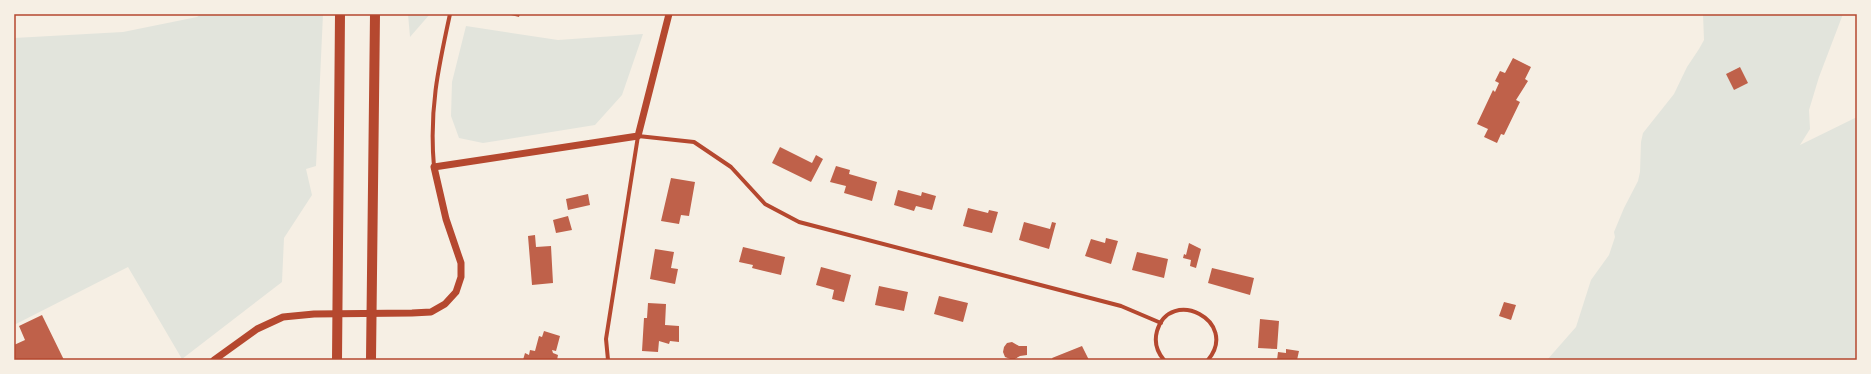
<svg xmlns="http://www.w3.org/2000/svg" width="1871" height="374" font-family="Barlow,sans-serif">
  <rect width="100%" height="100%" fill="#f6efe4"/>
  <path fill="#e2e4dc" d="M201,14h122l-7,152 -10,3 6,26 -28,43 -2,44 -100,77 -54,-92 -114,58v-287l109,-6 74,-15z
    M408,14h22l-20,23z
    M1703,14h140l-24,63 -10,33 1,19 -10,16 57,-28v243h-310l29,-33 15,-47 18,-25 6,-18 -1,-5 10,-24 14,-27 2,-9 1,-30 2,-9 31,-39 13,-27 12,-18 5,-9z
    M466,26l92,14 85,-6 -21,61 -27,30 -112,18 -24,-5 -8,-22 1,-34z"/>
  <path fill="#bf614a" d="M507,14h13l-1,3z
    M1513,58l18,9 -6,12 3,2 -12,19 4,2 -16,33 -3,-1 -4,9 -13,-6 4,-8 -11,-5 16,-34 2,2 4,-9 -4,-2 5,-10 5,2z
    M1740,67l8,16 -14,7 -8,-16z
    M780,147l32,16 4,-8 7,4 -12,23 -39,-19z
    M836,166l14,4 -1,4 28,8 -5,19 -28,-8 2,-7 -16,-4z
    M671,178l24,4 -6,34 -8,-1 -2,9 -18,-3z
    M898,190l23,6 1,-4 14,4 -4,14 -16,-4 -2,5 -20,-6z
    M588,194l2,11 -22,5 -2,-11z
    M968,208l20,5 1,-3 9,2 -6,21 -29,-7z
    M568,216l4,14 -16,3 -3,-13z
    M1024,222l26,7 2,-7 4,1 -7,26 -30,-9z
    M535,235l1,12 15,-1 2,37 -21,2 -4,-49z
    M1106,238l12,3 -7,23 -26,-8 6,-17 14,4z
    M1189,243l12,6 -5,19 -6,-2 1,-6 -8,-2 1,-4 2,1z
    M743,247l42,10 -4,18 -29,-7 1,-3 -14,-3z
    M655,249l19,3 -3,16 7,1 -3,15 -25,-5z
    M1137,252l31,7 -4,19 -32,-8z
    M821,267l30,8 -7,27 -12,-3 2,-9 -18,-5z
    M1212,268l42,10 -4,17 -42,-12z
    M879,286l29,6 -4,19 -29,-6z
    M939,296l29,7 -5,19 -29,-8z
    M1504,302l12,3 -5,15 -12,-4z
    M648,303l18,1 -1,21 14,1v16l-9,-1 -1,3 -10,-3 -1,11 -16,-1 2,-33h3z
    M42,315l22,45h-50v-15l11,-5 -6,-14z
    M1260,319l19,2 -2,28 -19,-1z
    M544,331l16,5 -4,15 -4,-1 1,3 5,2 -1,5h-34l2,-7 4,2 1,-5 5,1 4,-15 3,1z
    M1012,342l7,4h8v9l-7,1 -7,4 -8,-3 -2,-5 1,-5 3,-4z
    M1082,346l7,14h-36l-1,-2z
    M1286,349l13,2 -2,9h-20l1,-8 8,1z"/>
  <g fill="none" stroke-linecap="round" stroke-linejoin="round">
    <path stroke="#b5482f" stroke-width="4" d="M434,167c-5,-57 4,-98 16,-153
      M608,360l-2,-21 32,-203 56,6 37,25 34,37 34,18 322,84 40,17
      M1164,360c-7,-8 -10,-18 -7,-29 13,-45 83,-10 51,29"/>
    <path stroke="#b5482f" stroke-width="7" d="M214,360l43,-31 26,-12 31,-3 98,-1 19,-1 14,-8 11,-12 5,-15v-14l-15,-44 -12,-52 204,-31 31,-122"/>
    <path stroke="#b5482f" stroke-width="10" d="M337,360l3,-346
      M371,360l4,-346"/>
  </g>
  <rect width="1871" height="374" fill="none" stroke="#f6efe4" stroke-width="30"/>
  <rect x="15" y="15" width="1841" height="344" fill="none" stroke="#b5482f" stroke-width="1.5"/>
</svg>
